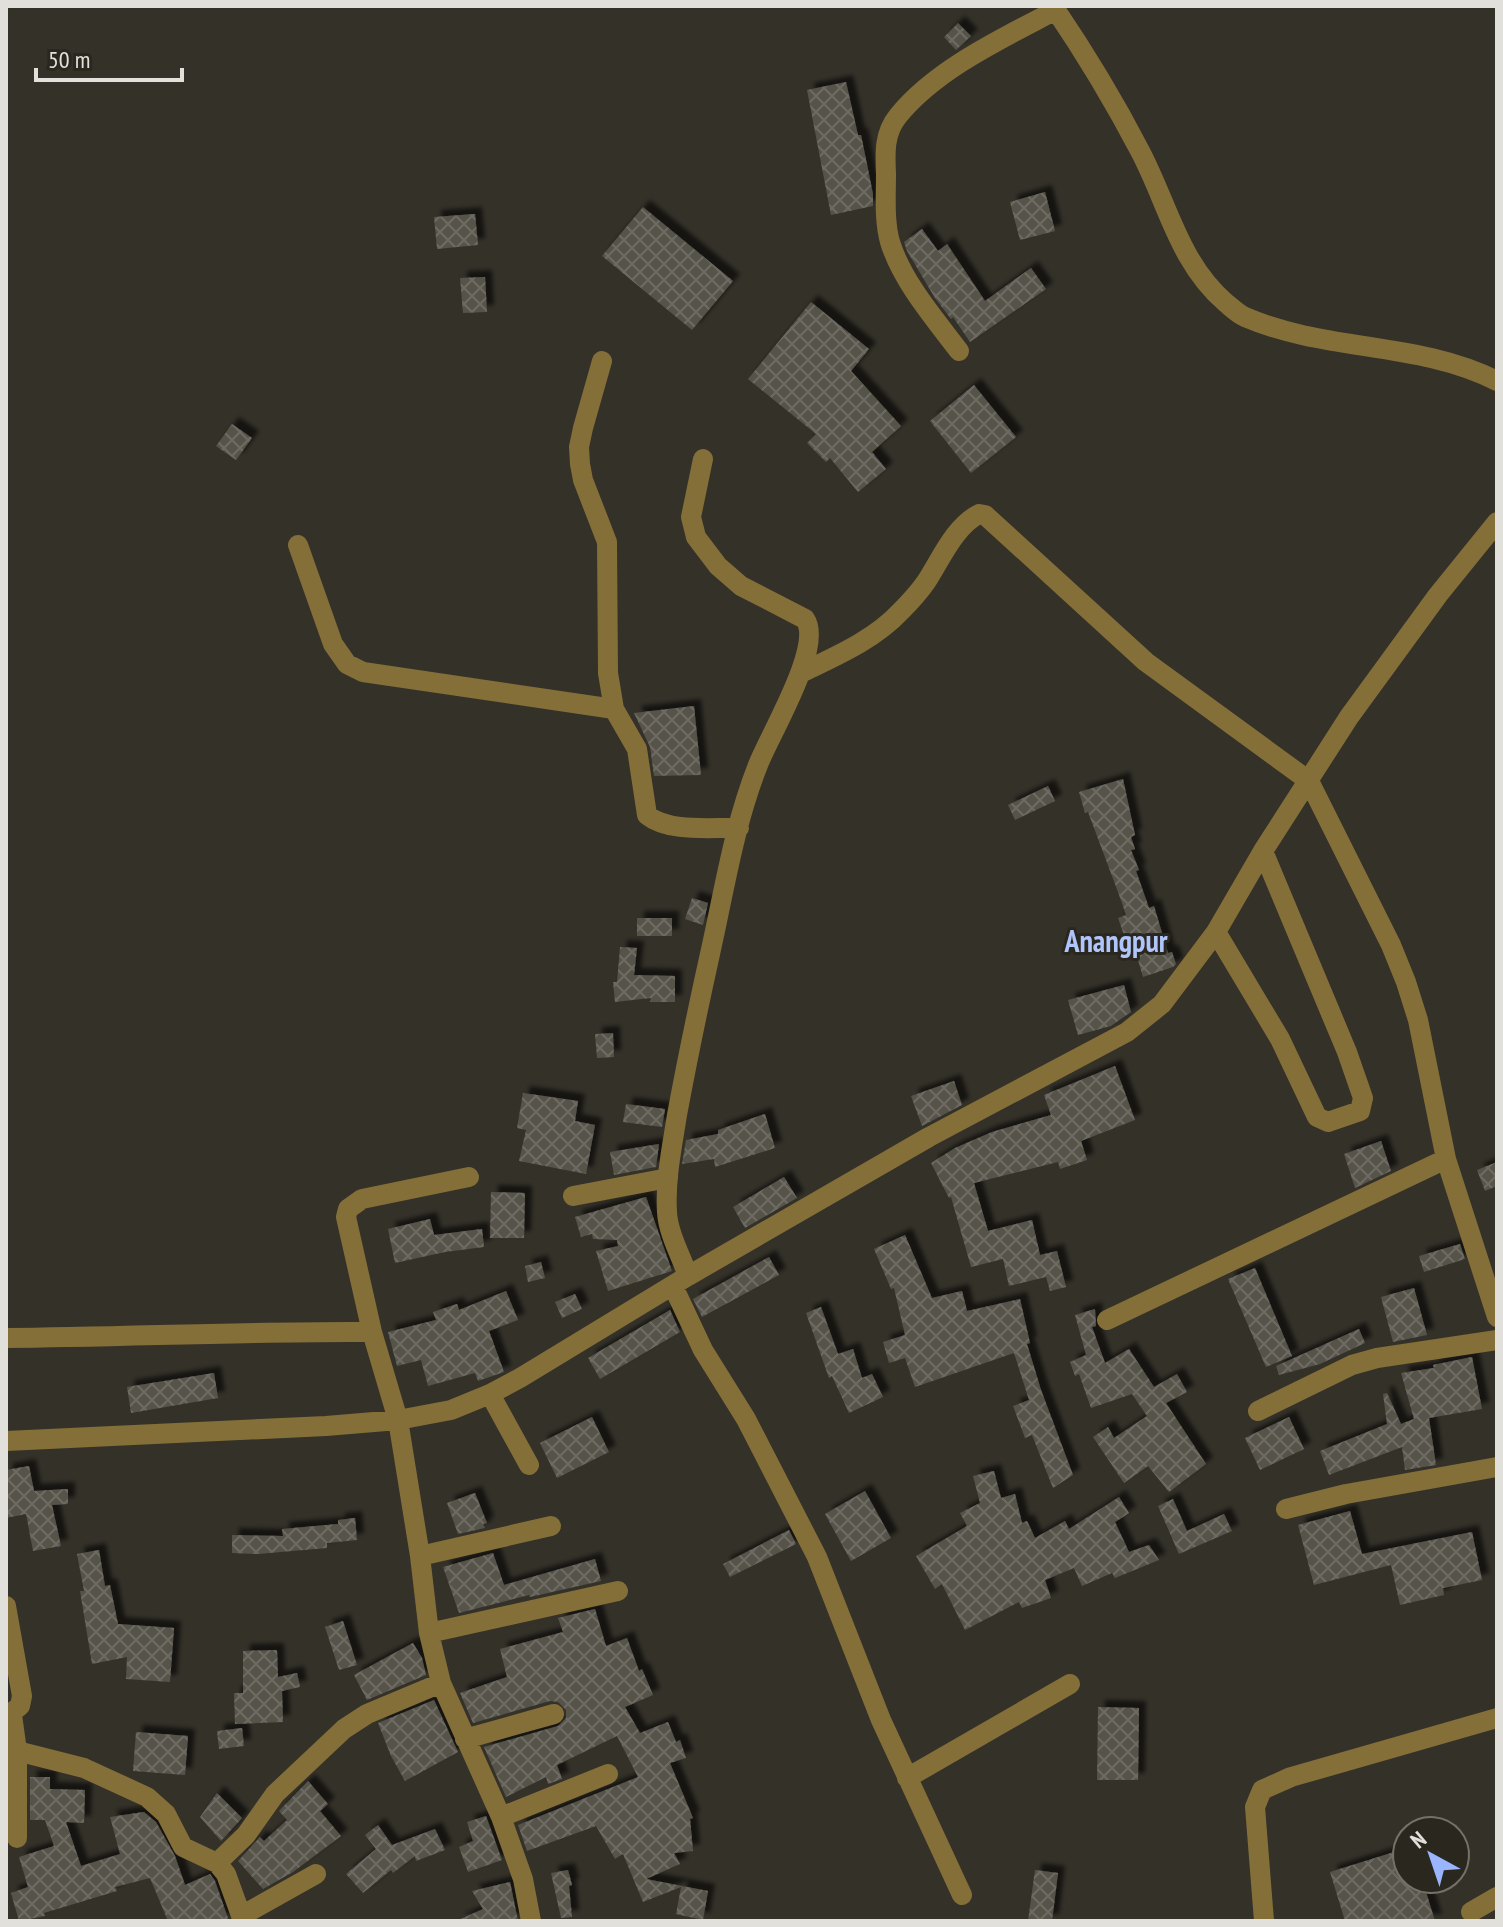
<svg xmlns="http://www.w3.org/2000/svg" width="1503" height="1927" font-family="'PT Sans Narrow',sans-serif">
  <defs>
    <pattern id="building-cross-hatch" width="8" height="8" patternUnits="userSpaceOnUse" patternTransform="scale(2)"><rect width="8" height="8" fill="#56524a"/><path d="M0 0l8 8M0 8l8-8" fill="none" stroke="#6e6b64"/></pattern>
    <filter id="shadow"><feDropShadow dx="7" dy="-7" stdDeviation="2" flood-color="#0009"/></filter>
  </defs>
  <rect width="100%" height="100%" fill="#343129"/>
  <path fill="url(#building-cross-hatch)" filter="url(#shadow)" d="M958,23l13,13 -15,14 -12,-13z
    M846,82l12,53h3l12,59v12l-42,9 -24,-125z
    M1045,192l10,39 -35,9 -10,-38z
    M643,207l90,74 -41,49 -90,-74z
    M475,214l3,31 -41,4 -3,-32z
    M922,229l16,22 9,-7 38,57 46,-33 15,21 -76,53 -17,-25 -2,2 -16,-21 -28,-47 -3,-9z
    M485,277l2,35 -24,1 -3,-35z
    M811,302l58,47 -18,22 50,55 -29,26 14,17 -28,23 -28,-34 -4,4 -19,-19 9,-9 -68,-55z
    M974,385l42,52 -45,36 -41,-52z
    M232,424l20,14 -16,22 -20,-14z
    M694,706l7,69 -47,1 -4,-29 -16,-34z
    M1123,779l12,56 -4,2 4,12 -4,1 8,20 -3,1 13,37 5,-2 14,47 4,-1 4,12 -3,3 -30,10 -13,-44 -6,2 -6,-17 8,-3 -8,-23 -30,-80 -3,1 -6,-21z
    M1048,786l7,15 -40,19 -7,-15z
    M692,898l16,5 -5,22 -18,-6z
    M637,918h35v18h-35z
    M620,947l17,1 -3,27 41,1v26h-25l1,-4 -36,4 -2,-20h4z
    M1124,985l7,27 -20,14 -33,9 -10,-35z
    M613,1033l1,24 -17,1 -2,-24z
    M1115,1066l20,54 -54,21 6,19 -27,9 -2,-7 -84,21 14,48 44,-11 8,35 17,-4 9,36 -16,4 -4,-14 -37,9 -6,-27 -32,8 -20,-70 -2,1 -18,-35 24,-15 37,-16 59,-17 -7,-20z
    M954,1081l8,24 -40,21 -11,-30z
    M523,1093l55,8 -3,20 20,4 -9,49 -67,-13 7,-31 -9,-2z
    M626,1104l39,5 -3,18 -39,-5z
    M765,1114l10,34 -60,19 -1,-8 -32,5 4,-24 32,-6v-4z
    M1381,1141l10,30 -36,17 -11,-34z
    M659,1144l-3,23 -42,8 -4,-23z
    M1497,1162v24l-12,5 -8,-21z
    M784,1177l13,21 -52,30 -12,-21z
    M491,1192l34,1 -1,45h-34z
    M646,1197l26,74 -64,20 -12,-40 22,-5 -1,-6 -24,-1 -1,-5 -11,3 -6,-20z
    M430,1219l4,16 48,-6 2,18 -39,5 -50,11 -7,-34z
    M905,1235l27,63 30,-7 5,20 53,-12 10,44 -3,1 14,46 32,85 -20,13 -21,-53 -7,3 -12,-32 16,-6 -15,-47 -99,34 -10,-29 -16,5 -6,-21 22,-7 -11,-47 -3,1 -17,-40z
    M1460,1244l5,15 -41,13 -5,-16z
    M769,1257l10,18 -77,42 -9,-18z
    M541,1262l4,16 -17,4 -3,-16z
    M1255,1268l37,88 -26,11 -38,-88z
    M1414,1288l13,47 -34,7 -12,-45z
    M506,1291l12,29 -29,11 15,41 -26,9 -3,-8 -47,13 -7,-26 -24,6 -9,-34 48,-12 -3,-8 24,-8 2,6z
    M575,1294l7,15 -20,9 -7,-16z
    M821,1307l17,47 15,-5 9,29 10,-4 11,23 -34,16 -17,-37 -3,2 -23,-65z
    M1095,1309l1,17 -4,1 13,36 24,-14 25,38 23,-13 10,18 -21,11 40,61 -37,28 -21,-26 -24,17 -31,-46 15,-10 6,11 33,-22 -15,-22 -41,14 -12,-34 -4,2 -5,-14 16,-7 -11,-40z
    M670,1310l10,22 -80,47 -12,-21z
    M1359,1329l6,14 -45,21 -41,11 -3,-9z
    M1472,1357l10,52 -53,9 7,47 -31,5 -3,-23 -73,28 -9,-24 67,-27 -4,-30 4,-1 14,31 13,-5 -13,-46 33,-5 -1,-3z
    M214,1373l4,25 -87,15 -4,-26z
    M592,1417l17,35 -52,26 -17,-35z
    M1289,1417l15,32 -44,21 -15,-32z
    M29,1466l5,25 34,-2v15l-16,1 9,41 -28,5 -7,-37 -20,4v-48z
    M994,1471l7,27 14,-4 7,29 5,-2 8,17 30,-17 4,8 50,-32 10,16 -14,9 14,30 20,-7 10,15 -44,18 -3,-5 -30,13 -8,-18 -29,12 6,18 -29,10 -3,-6 -54,28 -23,-46 -7,5 -19,-33 51,-30 -7,-13 20,-10 -7,-27z
    M865,1491l26,47 -40,23 -26,-47z
    M475,1493l12,30 -4,1 2,4 -27,6 -11,-31z
    M1173,1499l14,32 37,-17 8,17 -53,23 -21,-48z
    M1350,1511l12,43 110,-22 10,48 -39,8 1,7 -44,10 -9,-40 -77,20 -16,-60z
    M355,1518l2,22 -30,3v5l-69,6 -26,-1v-18l51,1 -1,-7 56,-5v-4z
    M789,1530l7,14 -66,33 -7,-13z
    M99,1550l6,36 5,-1 8,39 56,4 -4,54 -44,-3 1,-22 -35,7 -12,-73h4l-7,-37z
    M493,1553l11,32 91,-26 6,22 -71,16 -1,-2 -70,18 -16,-46z
    M595,1609l11,37 21,-8 12,33 3,-2 11,26 -28,12 15,26 28,-11 8,20 4,-2 6,18 -16,5 23,55 -3,1 3,32 -19,2 6,11 -34,15 62,12 -5,29 -27,-6 5,-27 -38,15 -20,-48 -8,5 -19,-33 -69,25 -9,-26 120,-48 -21,-41 -60,29 5,14 -14,5 -2,-7 -40,20 -22,-50 74,-21 8,-8v-8l-8,-8 -8,-1 -77,22 -13,-30 47,-16 -7,-28 63,-17 -5,-14z
    M343,1621l14,44 -18,5 -14,-43z
    M413,1643l9,15 4,17 -59,25 -13,-25z
    M277,1650l1,27 19,-4 3,14 -18,4 1,31 -48,2 -1,-31h9v-42z
    M434,1700l24,52 -53,29 -14,-25 -13,-33z
    M1098,1707l41,1 -1,72h-41z
    M242,1728l2,18 -25,3 -2,-18z
    M136,1732l52,4 -3,39 -52,-4z
    M30,1777h20v12l35,1 -1,33 -18,-1 15,44 39,-12 -10,-37 34,-5 12,10 19,34 10,29 25,-11 5,7 14,40h-61l-18,-43 -35,9 2,4 -73,22 1,3 -26,5 -8,-28 17,-6 -9,-30 35,-11 -9,-26h-15z
    M308,1781l20,23 -8,7 21,25 -48,36 -30,17 -25,-28 22,-24 4,4 23,-21 -8,-9z
    M217,1793l25,25 -21,23 -21,-24z
    M486,1816l16,44 -34,12 -9,-25 14,-6 -6,-19z
    M378,1825l14,20 43,-16 10,21 -29,11 -1,-5 -22,17 -2,-3 -28,23 -17,-19 30,-25 -11,-14z
    M1407,1848v31h15l13,42h-90l-15,-49z
    M568,1870l4,15 -3,1 3,31 -11,1 -10,-45z
    M1035,1870l23,3 -6,48h-24z
    M510,1882l8,39h-62l27,-12 -11,-18z"/>
  <g fill="none" stroke-linecap="round" stroke-linejoin="round">
    <path stroke="#846f39" stroke-width="20" d="M1053,6c32,47 61,95 87,145 28,53 39,112 86,152 6,5 12,11 19,14 81,35 173,24 252,64
      M959,351c-25,-33 -57,-70 -69,-109 -6,-21 -4,-47 -4,-68 -1,-21 -2,-41 12,-58 38,-47 105,-78 158,-106
      M602,361l-19,67 -4,19 1,17 3,16 24,62 1,131 6,36 23,40 10,66c22,18 65,12 92,13
      M298,545l35,99 14,20 16,8 251,37
      M801,673c35,-17 73,-33 100,-62 9,-9 18,-19 25,-29 15,-23 28,-55 53,-68l6,1 161,147 163,119 82,164 15,37 12,38 28,139 51,158
      M1216,932l64,107 37,78 11,5 32,-11 3,-13 -16,-46 -84,-201
      M469,1177l-107,22 -14,10 -2,8 26,115 26,88 22,136 9,77 12,50 60,134 22,62 8,42
      M573,1196l95,-18
      M688,1276c-7,-20 -20,-43 -21,-64 -2,-32 5,-65 10,-97 10,-54 21,-107 33,-161 14,-62 24,-129 48,-189 12,-31 66,-119 47,-146l-64,-33 -23,-20 -22,-29 -5,-20 12,-58
      M673,1286l30,64 43,69 71,138 64,163 81,175
      M1107,1320l339,-161
      M6,1338c122,-1 244,-7 366,-6
      M490,1394l39,71
      M1258,1411l94,-46 25,-7 120,-18
      M6,1441l320,-15 72,-6 53,-10 39,-16 30,-16 168,-102 241,-139 198,-105 35,-28 54,-72 47,-81 86,-134 89,-122 59,-73
      M1286,1509l60,-15 151,-27
      M420,1556l131,-30
      M6,1606l16,90 -2,10 -14,11
      M429,1633l189,-42
      M12,1715l5,36v87
      M465,1739l89,-25
      M17,1751l67,17 63,29 19,17 17,33 34,16 9,11 17,47
      M907,1778l163,-94
      M501,1817l107,-43
      M217,1863l29,-28 29,-41 69,-65 23,-15 74,-31
      M1471,1912l26,-15
      M241,1916l75,-42
      M1264,1921l-9,-114 7,-17 29,-13 206,-59"/>
  </g>
  <g text-anchor="middle" dominant-baseline="central" stroke-width="6" stroke-linejoin="round" paint-order="stroke">
    <g font-size="30" font-weight="bold" fill="#b0c5fb" stroke="#2a271f">
      <text x="1116" y="940">Anangpur</text>
    </g>
  </g>
  <rect width="1503" height="1927" fill="none" stroke="#e2e0db" stroke-width="16"/>
  <g transform="translate(1431 1855) rotate(320)"><circle r="38" fill="#2a271f" stroke="#74716a" stroke-width="2"/>
  <path d="M0-6L14 30L0 20L-14 30Z" fill="#9ab5fd"/>
  <text y="-12" font-size="22" font-weight="bold" text-anchor="middle" fill="#e2e0db">N</text>
  </g>
  <path d="M36 68v12h146v-12" fill="none" stroke="#e2e0db" stroke-width="4"/>
  <text x="48" y="68" font-size="24" fill="#e2e0db" stroke="#2a271f" stroke-width="6" paint-order="stroke">50 m</text>
</svg>
